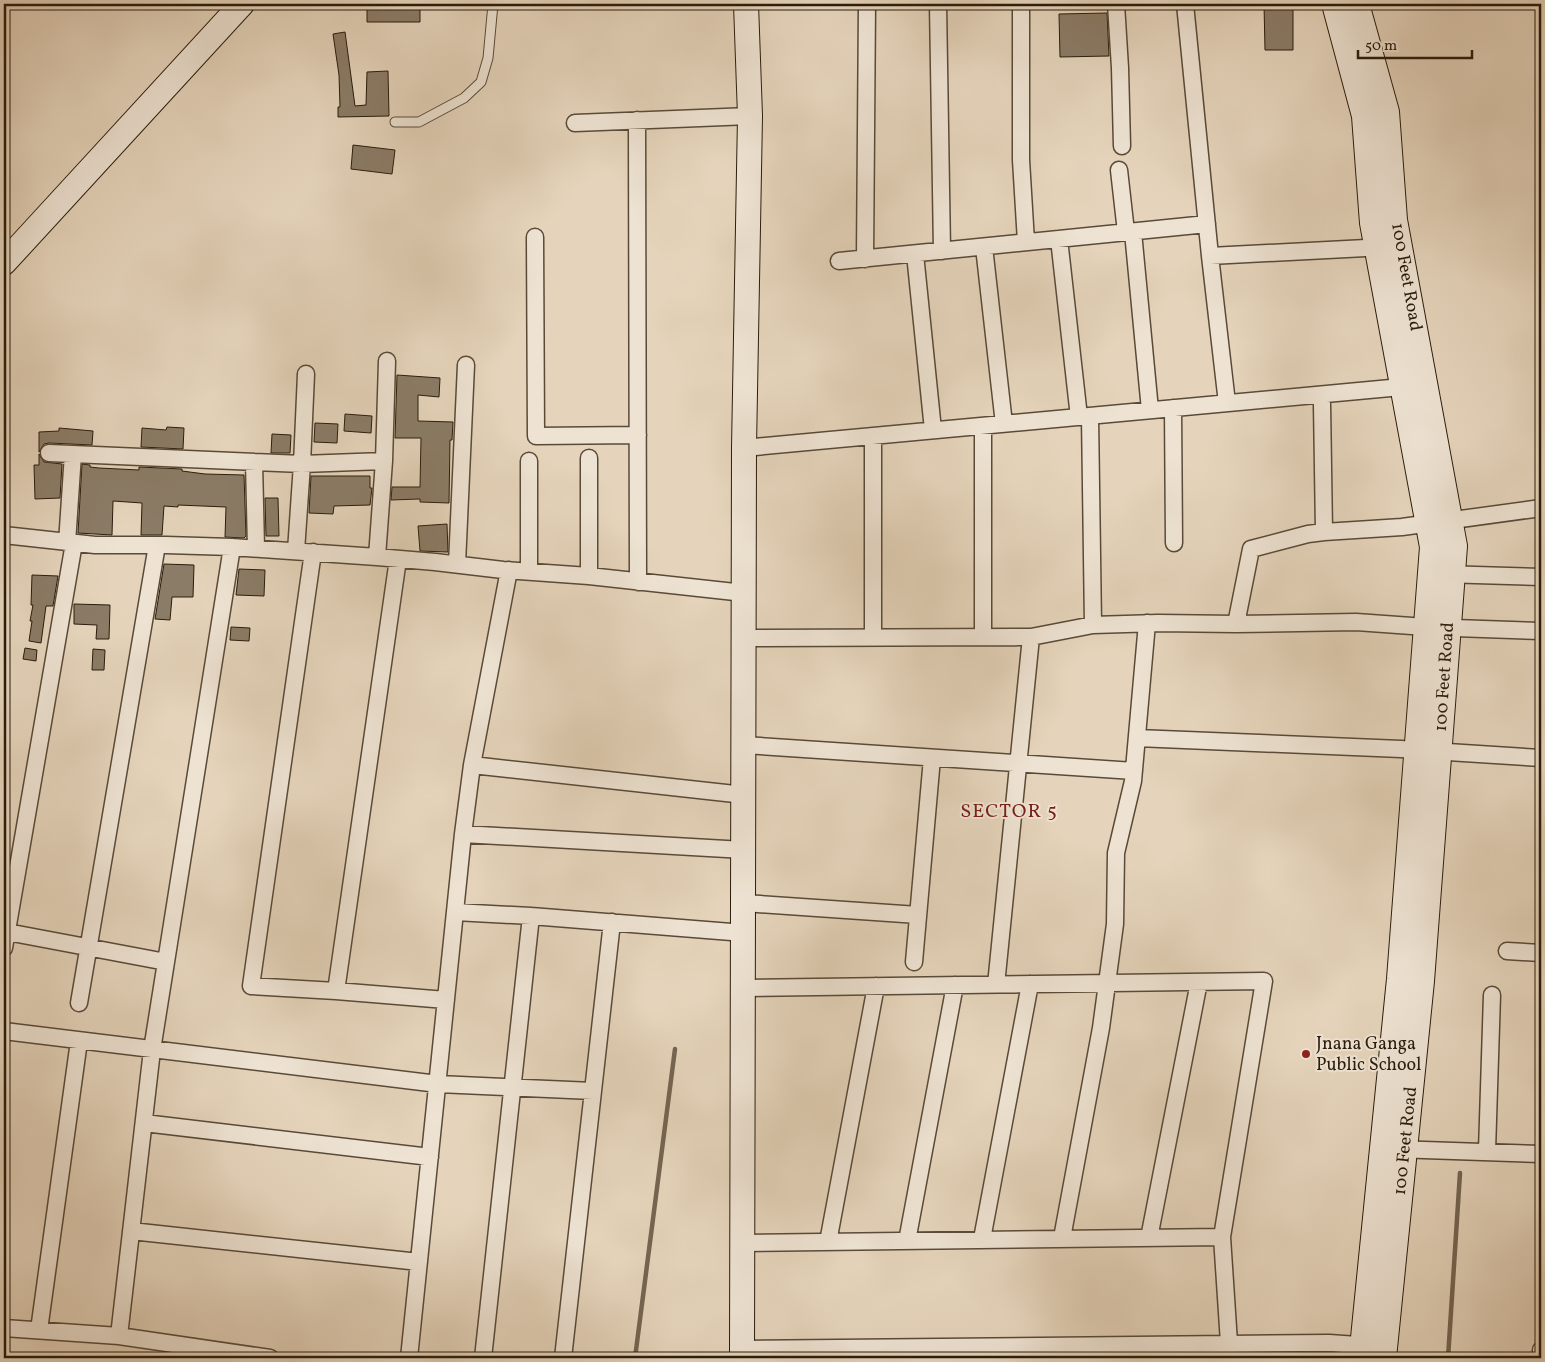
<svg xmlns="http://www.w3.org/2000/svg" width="1545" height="1362" font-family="Vollkorn,serif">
  <rect width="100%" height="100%" fill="#e5d4bb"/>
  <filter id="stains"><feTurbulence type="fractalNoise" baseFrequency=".004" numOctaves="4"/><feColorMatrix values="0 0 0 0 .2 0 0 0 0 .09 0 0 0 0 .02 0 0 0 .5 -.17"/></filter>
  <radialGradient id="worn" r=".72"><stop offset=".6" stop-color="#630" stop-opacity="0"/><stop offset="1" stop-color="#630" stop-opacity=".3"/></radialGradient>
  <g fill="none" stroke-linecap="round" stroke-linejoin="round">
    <path stroke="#746552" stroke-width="4.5" d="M635,1358l40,-309
      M1448,1358l12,-185"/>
  </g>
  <path fill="#8b7c67" stroke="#2a1c0c" d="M1264,4h29v46h-28z
    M367,7h53v15h-53z
    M1107,13l2,43 -49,1 -1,-43z
    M345,32l10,74 11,-1 1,-33 21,-1 1,45 -51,1v-10h2l-1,-32 -6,-41z
    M353,145l42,5 -3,24 -41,-5z
    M397,375l43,3 -1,19 -21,-2v26l35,1 -1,18h-2l-1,63 -29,-1v-3l-29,1 1,-13h28l1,-49h-26z
    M345,414l27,2 -1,17 -27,-2z
    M315,423l23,1 -1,19 -23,-1z
    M167,427l17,1 -1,21 -42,-2 1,-19 24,2z
    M59,428l34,3 -1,14 -43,-2 -5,1 -5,8v-20l20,-1z
    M272,434l19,1 -1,18h-19z
    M39,454l5,8 18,2 -2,34 -25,1 -1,-34h5z
    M82,464l8,1v2l9,1 40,2v-3l43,2v2l23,3 39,1 2,61 -2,2 -19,-1 1,-30 -48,-2v2l-14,-1 -2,29h-21l1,-32 -29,-2 -1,34 -34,-2z
    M311,476h59v12h2l-2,17 -36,1 -1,8 -24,-1z
    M265,498h13l1,38h-13z
    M447,524l1,28 -28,-1 -2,-25z
    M164,564l30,1 -1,32h-21l-2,23 -15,-1z
    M239,569l26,1 -1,26 -28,-1z
    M32,575l26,1 -5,30h-7l-5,37 -12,-2 3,-20h-2l3,-16h-2z
    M74,604l36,1 -1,34h-13l1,-14 -23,-1z
    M231,627l19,1 -1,13 -19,-1z
    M25,648l12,2 -1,11 -13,-2z
    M93,649l12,1 -1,20h-12z"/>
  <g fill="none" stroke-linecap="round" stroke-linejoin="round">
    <defs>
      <path id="lane" d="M395,122h24l45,-24 17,-16 7,-24 5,-54"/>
      <path id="street" d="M938,4l4,247
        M1021,4v156l5,82
        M1116,4l4,64 2,78
        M1185,4l25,252 17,147
        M637,120l1,462
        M575,123l175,-7
        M1119,170l7,62
        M1133,232l17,178
        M535,237l1,199 102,-1
        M1059,239l20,178
        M984,247l20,177
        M915,254l18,176
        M1210,256l175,-9
        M865,259l2,-255
        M839,261l368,-37
        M306,374l-4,90 82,-3
        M1322,404l2,128
        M1173,408l1,135
        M1090,416l3,209
        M983,426v211
        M744,448l668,-62
        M49,453l253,11 -6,87
        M254,462l2,86
        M4,535l91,10h71l66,2 145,10 58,5 68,8 86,6 155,17
        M67,543l6,-89
        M313,552l-62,434 85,5 110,9
        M377,557l7,-96 3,-100
        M457,564l9,-199
        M529,571v-110
        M1442,574l99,3
        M589,576v-118
        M1236,624l15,-75 57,-15 16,-2 78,-5 139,-19
        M873,637v-201
        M744,638l287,-1 62,-12 65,-2 78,1 120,-2 70,5 115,4
        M1137,738l264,11 140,9
        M744,745l390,26
        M472,765l272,30
        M463,834l281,16
        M744,903l174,12
        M455,912l76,4 213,17
        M7,932l159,30
        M4,948l70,-405
        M1507,951l34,2
        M914,962l18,-204
        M996,985l35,-348
        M744,988l520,-7 -42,256 8,121
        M336,991l62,-432
        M79,1003l78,-458
        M4,1031l434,53 155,7
        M144,1123l286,34
        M1395,1149l146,5
        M1487,1151l5,-156
        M131,1231l288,31
        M1062,1238l39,-210 14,-104 1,-71 17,-72 14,-158
        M1149,1238l50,-256
        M982,1239l48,-255
        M907,1241l48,-256
        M828,1242l48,-256
        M742,1243l480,-6
        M4,1328l115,8 151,22
        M39,1330l40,-289
        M119,1336l33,-286 80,-503
        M742,1349l488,-5 99,-1 43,3
        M1541,1350v4
        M409,1358l54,-524 9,-69 37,-195
        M483,1358l48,-442
        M563,1358l49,-436"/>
      <path id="secondary" d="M1334,4l30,112 8,107 60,324 -33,432 -38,379
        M1357,4l30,108 8,108 60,326 -33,435 -38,377
        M4,263l238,-259
        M742,1358l2,-910 6,-332 -4,-112"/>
    </defs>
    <use href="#lane" stroke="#594a38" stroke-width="11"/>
    <use href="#street" stroke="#594a38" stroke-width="19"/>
    <use href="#secondary" stroke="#2a1c0c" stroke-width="26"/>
    <use href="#lane" stroke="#eee3d3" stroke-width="9"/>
    <use href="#street" stroke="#eee3d3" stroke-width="16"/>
    <use href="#secondary" stroke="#eee3d3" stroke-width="24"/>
  </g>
  <circle fill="#8f2418" stroke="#eee3d3" stroke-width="2" cx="1306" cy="1054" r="5"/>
  <g text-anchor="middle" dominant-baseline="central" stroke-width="4" stroke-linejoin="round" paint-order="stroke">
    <g font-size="18" fill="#2a1c0c" stroke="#eee3d3">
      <text transform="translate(1406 277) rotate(80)">100 Feet Road</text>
      <text transform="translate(1445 677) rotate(-86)">100 Feet Road</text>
      <text transform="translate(1406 1141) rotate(-84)">100 Feet Road</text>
    </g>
    <g font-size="18" fill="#2a1c0c" stroke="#eee3d3" text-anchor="start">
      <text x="1316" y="1044">Jnana Ganga<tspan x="1316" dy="21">Public School</tspan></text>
    </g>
    <g font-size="20" letter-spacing="1" fill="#7a1f14" stroke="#eee3d3">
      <text x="1009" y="812">SECTOR 5</text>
    </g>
  </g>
  <rect width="1545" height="1362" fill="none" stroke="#e5d4bb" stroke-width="20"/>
  <rect x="5" y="5" width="1535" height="1352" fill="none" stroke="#2a1c0c" stroke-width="2.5"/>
  <rect x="10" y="10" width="1525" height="1342" fill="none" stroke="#2a1c0c"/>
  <path d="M1358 50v8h114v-8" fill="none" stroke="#2a1c0c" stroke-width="2.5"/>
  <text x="1365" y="50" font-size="15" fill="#2a1c0c" stroke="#eee3d3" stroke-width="4" paint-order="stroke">50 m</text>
  <rect width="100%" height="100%" filter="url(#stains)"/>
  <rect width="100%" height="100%" fill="url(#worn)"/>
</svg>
